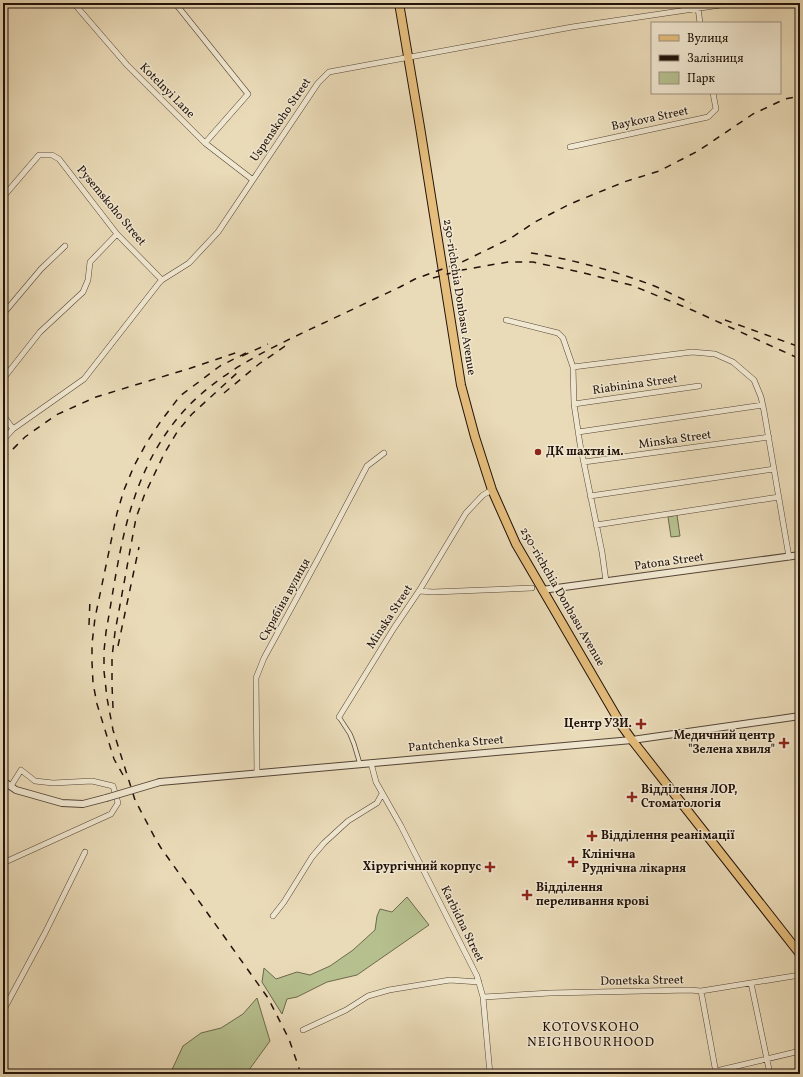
<svg xmlns="http://www.w3.org/2000/svg" width="803" height="1077" font-family="Vollkorn,serif">
  <rect width="100%" height="100%" fill="#eadbb8"/>
  <filter id="stains"><feTurbulence type="fractalNoise" baseFrequency=".005" numOctaves="4"/><feColorMatrix values="0 0 0 0 .2 0 0 0 0 .09 0 0 0 0 .02 0 0 0 .5 -.17"/></filter>
  <radialGradient id="worn" r=".72"><stop offset=".6" stop-color="#630" stop-opacity="0"/><stop offset="1" stop-color="#630" stop-opacity=".3"/></radialGradient>
  <path fill="#b6c08f" stroke="#6c694c" d="M677,515l3,21 -9,1 -3,-20z
    M407,897l22,28 -72,50 -30,7 -30,15 -10,2 -5,15 -20,-32 2,-14 12,11 21,-7 13,3 20,-9 23,-16 22,-20 2,-14 3,-7 12,3z
    M257,998l13,43 -24,33h-76l13,-28 18,-13 20,-5 22,-14z"/>
  <g fill="none" stroke-linecap="round" stroke-linejoin="round">
    <defs>
      <path id="pedestrian" d="M339,717l11,17 4,10 6,20"/>
      <path id="minor" d="M75,3l2,4 50,58 78,78 48,37
        M175,3l73,91 -43,49
        M698,8l2,15
        M570,147l138,-30 8,-8 -3,-16
        M3,197l36,-42h13l7,4 58,75 45,46
        M3,314l38,-45 24,-23
        M506,320l52,13 5,5 10,29 119,-15 23,2 18,8 21,18 7,17 3,14 25,146
        M573,367l1,37 6,40 22,108 4,29
        M3,379l37,-47 43,-40 5,-12 2,-18 27,-28
        M574,404l125,-18
        M3,415l10,14
        M578,432l185,-27
        M3,440l10,-11 71,-50 75,-96 3,-3 27,-17 29,-31 100,-149 11,-11 243,-45 162,-24
        M584,462l185,-25
        M590,496l184,-27
        M596,525l183,-28
        M419,591l14,1 99,-4
        M339,717l55,-89 25,-37 47,-78 17,-18 9,-5
        M371,763l5,19 25,44 76,150 6,21 7,77
        M257,773l-1,-95 8,-20 54,-99 49,-93 17,-13
        M3,863l108,-49 7,-11 -5,-17 -21,-5 -39,2 -18,-2 -14,-11 -10,16
        M273,916l11,-14 28,-45 12,-14 24,-22 29,-18 5,-9
        M751,983l19,91
        M701,991l15,82
        M483,997l67,-4 140,-3 11,1 99,-16
        M3,1011l42,-78 40,-81
        M303,1030l43,-20 22,-14 21,-6 61,-10 29,2
        M716,1071l84,-20"/>
      <path id="tertiary" d="M542,590l258,-35
        M3,781l13,9 46,13 21,1 23,-6
        M160,782l472,-42 168,-24"/>
      <path id="primary" d="M399,3l21,124 41,258 14,52 17,53 24,54 106,182 10,14 168,214"/>
    </defs>
    <use href="#pedestrian" stroke="#534436" stroke-width="5"/>
    <use href="#minor" stroke="#534436" stroke-width="6"/>
    <use href="#tertiary" stroke="#534436" stroke-width="8"/>
    <use href="#primary" stroke="#21120a" stroke-width="10"/>
    <use href="#pedestrian" stroke="#f1e8d1" stroke-width="3.5"/>
    <use href="#minor" stroke="#f1e8d1" stroke-width="5"/>
    <use href="#tertiary" stroke="#f1e8d1" stroke-width="6"/>
    <use href="#primary" stroke="#e5be7c" stroke-width="8"/>
    <path stroke="#21120a" stroke-width="1.5" stroke-dasharray="7 7" stroke-linecap="butt" d="M531,253c40,6 80,17 118,31 14,5 28,13 42,19
      M433,278l29,-8 46,-8h25l51,11 47,12 61,25 108,49
      M725,320l75,27
      M242,356l26,-12
      M224,393l35,-29 29,-20
      M3,459l22,-22 31,-22 40,-18 95,-29 50,-17
      M89,625l1,-26
      M118,646l21,-99
      M113,708l-1,-23v-28l3,-25 21,-114 8,-22 20,-42 13,-22 15,-18 45,-41
      M123,775l-9,-16 -17,-55 -4,-21 -1,-21v-18l3,-26 22,-105 7,-23 10,-24 13,-24 14,-21 19,-25 40,-30 26,-13
      M301,1074l-12,-35 -21,-41 -107,-150 -6,-10 -20,-38 -22,-70 -6,-32 -3,-27v-20l2,-19c8,-44 14,-94 29,-136 13,-38 35,-75 65,-101 34,-30 75,-49 115,-68 28,-13 57,-27 85,-40l15,-8 47,-17 49,-24 24,-16 35,-18 54,-22 35,-11 39,-20 55,-37 32,-15 15,-3"/>
    <defs>
      <path id="tertiary-bridge" d="M106,798l54,-16"/>
    </defs>
    <use href="#tertiary-bridge" stroke="#534436" stroke-width="8" stroke-linecap="butt"/>
    <use href="#tertiary-bridge" stroke="#f1e8d1" stroke-width="6"/>
  </g>
  <g fill="#8f2418" stroke="#f1e8d1" stroke-width="1.5">
    <circle cx="538" cy="452" r="4"/>
    <path d="M639 718h4v4h4v4h-4v4h-4v-4h-4v-4h4z"/>
    <path d="M782 737h4v4h4v4h-4v4h-4v-4h-4v-4h4z"/>
    <path d="M630 791h4v4h4v4h-4v4h-4v-4h-4v-4h4z"/>
    <path d="M590 830h4v4h4v4h-4v4h-4v-4h-4v-4h4z"/>
    <path d="M571 856h4v4h4v4h-4v4h-4v-4h-4v-4h4z"/>
    <path d="M488 861h4v4h4v4h-4v4h-4v-4h-4v-4h4z"/>
    <path d="M525 889h4v4h4v4h-4v4h-4v-4h-4v-4h4z"/>
  </g>
  <g text-anchor="middle" dominant-baseline="central" stroke-width="3" stroke-linejoin="round" paint-order="stroke">
    <g font-size="12" fill="#21120a" stroke="#f1e8d1">
      <text transform="translate(167 91) rotate(45)">Kotelnyi Lane</text>
      <text transform="translate(650 119) rotate(-12)">Baykova Street</text>
      <text transform="translate(281 120) rotate(-56)">Uspenskoho Street</text>
      <text transform="translate(111 206) rotate(50)">Pysemskoho Street</text>
      <text transform="translate(459 297) rotate(81)">250-richchia Donbasu Avenue</text>
      <text transform="translate(635 385) rotate(-8)">Riabinina Street</text>
      <text transform="translate(675 440) rotate(-8)">Minska Street</text>
      <text transform="translate(669 562) rotate(-8)">Patona Street</text>
      <text transform="translate(562 597) rotate(60)">250-richchia Donbasu Avenue</text>
      <text transform="translate(285 600) rotate(-61)">Скрябіна вулиця</text>
      <text transform="translate(390 617) rotate(-57)">Minska Street</text>
      <text transform="translate(456 744) rotate(-5)">Pantchenka Street</text>
      <text transform="translate(462 924) rotate(64)">Karbidna Street</text>
      <text transform="translate(642 981) rotate(-1)">Donetska Street</text>
    </g>
    <g font-size="12" font-weight="bold" fill="#21120a" stroke="#f1e8d1" text-anchor="start">
      <text x="546" y="452">ДК шахти ім.</text>
      <text x="632" y="724" text-anchor="end">Центр УЗИ.</text>
      <text x="775" y="736" text-anchor="end">Медичний центр<tspan x="775" dy="14">"Зелена хвиля"</tspan></text>
      <text x="641" y="790">Відділення ЛОР,<tspan x="641" dy="14">Стоматологія</tspan></text>
      <text x="601" y="836">Відділення реанімації</text>
      <text x="582" y="855">Клінічна<tspan x="582" dy="14">Руднічна лікарня</tspan></text>
      <text x="481" y="867" text-anchor="end">Хірургічний корпус</text>
      <text x="536" y="888">Відділення<tspan x="536" dy="14">переливання крові</tspan></text>
    </g>
    <g font-size="13" letter-spacing="1" fill="#21120a" stroke="#f1e8d1">
      <text x="591" y="1028">KOTOVSKOHO<tspan x="591" dy="15">NEIGHBOURHOOD</tspan></text>
    </g>
  </g>
  <rect width="803" height="1077" fill="none" stroke="#eadbb8" stroke-width="16"/>
  <rect x="4" y="4" width="795" height="1069" fill="none" stroke="#21120a" stroke-width="2"/>
  <rect x="8" y="8" width="787" height="1061" fill="none" stroke="#21120a"/>
  <rect x="651" y="22" width="130" height="72" fill="#f1e8d1" stroke="#9e9281"/>
  <rect x="659" y="35" width="20" height="6" fill="#e5be7c" stroke="#9e9281"/>
  <text x="687" y="42" font-size="12" fill="#21120a">Вулиця</text>
  <rect x="659" y="55" width="20" height="6" fill="#21120a" stroke="#9e9281"/>
  <text x="687" y="62" font-size="12" fill="#21120a">Залізниця</text>
  <rect x="659" y="72" width="20" height="12" fill="#b6c08f" stroke="#9e9281"/>
  <text x="687" y="82" font-size="12" fill="#21120a">Парк</text>
  <rect width="100%" height="100%" filter="url(#stains)"/>
  <rect width="100%" height="100%" fill="url(#worn)"/>
</svg>
